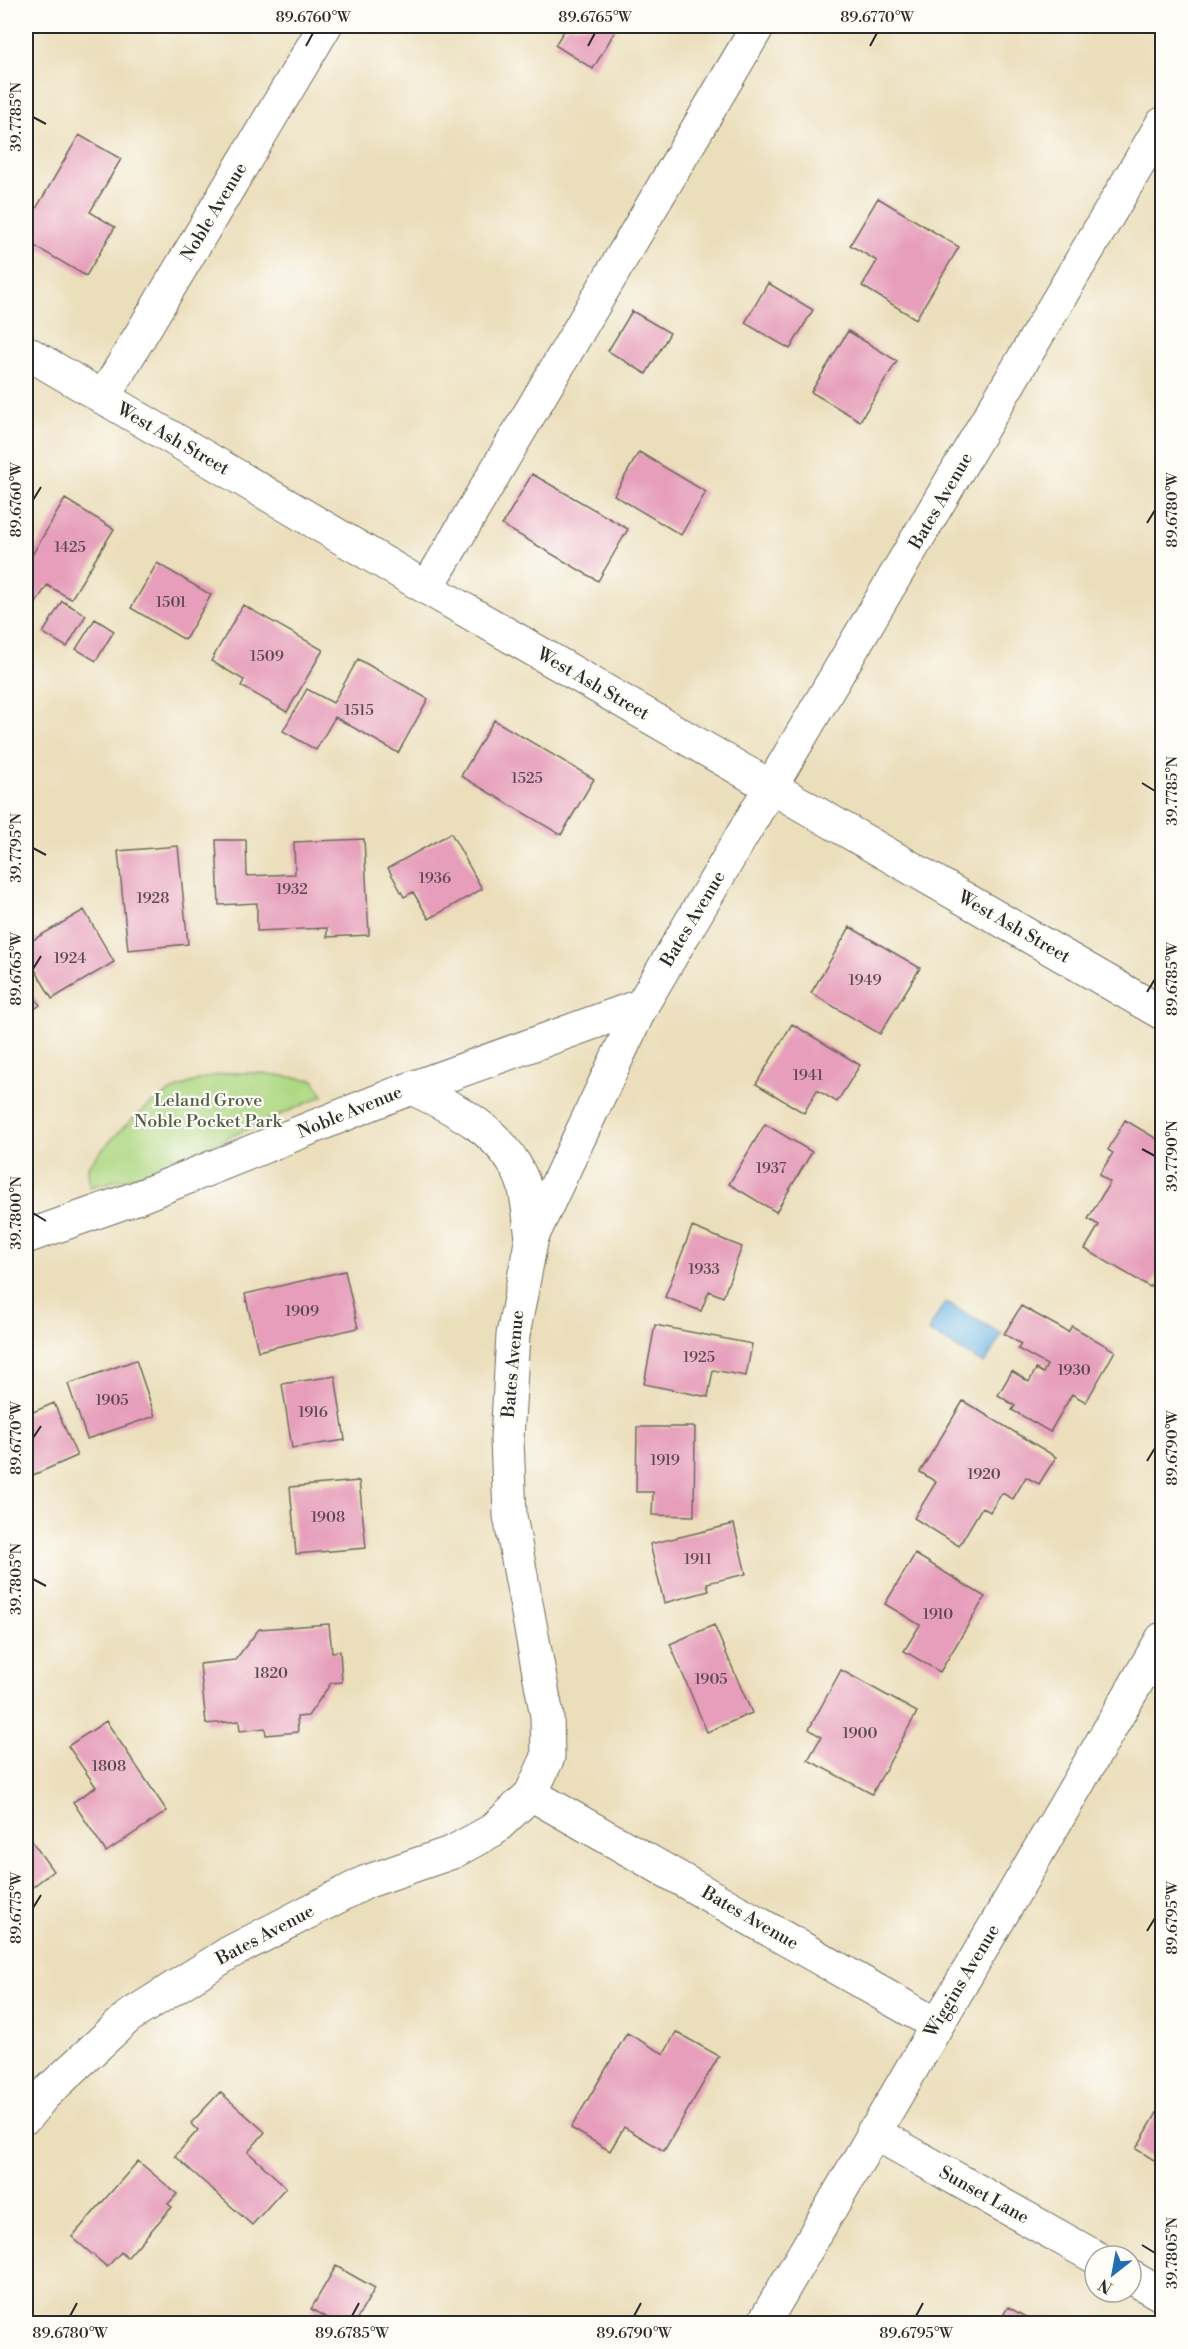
<svg xmlns="http://www.w3.org/2000/svg" width="1188" height="2349" font-family="'Libre Bodoni',serif">
  <rect width="100%" height="100%" fill="#fdfcf7"/>
  <filter id="ink" filterUnits="userSpaceOnUse"><feTurbulence type="fractalNoise" baseFrequency=".0167" numOctaves="2"/><feDisplacementMap in="SourceGraphic" scale="12" xChannelSelector="R" yChannelSelector="G"/><feConvolveMatrix kernelMatrix="1 2 1 2 8 2 1 2 1" color-interpolation-filters="sRGB"/></filter>
  <filter id="wash" filterUnits="userSpaceOnUse"><feTurbulence type="fractalNoise" baseFrequency=".008" numOctaves="4" result="noise"/><feDisplacementMap in="SourceGraphic" scale="24" xChannelSelector="R" yChannelSelector="G"/><feGaussianBlur stdDeviation="1.35" result="paint"/><feColorMatrix in="noise" values="0 0 0 0 0 0 0 0 0 0 0 0 0 0 0 0 0 1.4 0 .05"/><feComposite in="paint" operator="in"/></filter>
  <g filter="url(#wash)">
    <rect width="100%" height="100%" fill="#ebdebb"/>
    <path fill="#afd883" stroke="#6d8257" stroke-width="1.5" d="M228,1073h31l55,7 9,16 -178,78 -56,13 -1,-21c41,-47 75,-83 140,-93z"/>
    <path fill="#6bb5e4" stroke="#4b7088" stroke-width="1.5" d="M945,1302l57,32 -18,30 -56,-33z"/>
    <g id="blocks">
      <path fill="#e69eba" d="M567,26h47l3,2 -24,41 -38,-24z
        M79,135l42,24 -31,53 25,15 -29,49 -60,-35v-15z
        M878,198l81,49 -43,72 -54,-33 15,-25 -27,-16z
        M768,283l45,27 -23,39 -45,-26z
        M632,311l38,22 -24,41 -38,-23z
        M848,331l49,30 -37,60 -49,-29z
        M639,452l67,40 -25,43 -67,-40z
        M532,474l96,55 -30,52 -96,-56z
        M65,499l49,30 -43,70 -24,-14 -14,23 -7,-4v-39z
        M157,563l54,32 -26,45 -54,-32z
        M62,601l24,14 -19,32 -24,-14z
        M243,605l80,45 -36,62 -46,-26 3,-6 -33,-19z
        M95,619l19,12 -18,30 -20,-12z
        M358,659l70,40 -30,54 -63,-36 -19,33 -33,-19 24,-42 26,14z
        M494,720l100,59 -33,56 -100,-59z
        M451,833l31,56 -53,30 -16,-27 -9,5 -16,-29z
        M364,839l5,96 -42,2v-9l-70,3v-28l-38,2 -3,-65h30l1,36 48,-2 -1,-32z
        M178,846l10,98 -60,6 -10,-99z
        M84,910l30,52 -62,37 -26,-45v-10z
        M850,927l70,41 -40,66 -69,-41z
        M26,985l14,20 -14,10z
        M792,1024l68,41 -23,37 -20,-12 -13,23 -48,-29z
        M1125,1120l37,22v124l-12,21 -65,-38 14,-24 -11,-6 22,-37 -11,-7 14,-22 -5,-3z
        M765,1124l47,28 -36,60 -47,-28z
        M692,1227l50,20 -19,50 -14,-6 -8,20 -36,-14z
        M345,1271l13,57 -100,23 -13,-57z
        M1021,1306l47,26 4,-6 43,25 -29,51 -14,-8 -22,38 -38,-22 3,-4 -17,-11 14,-24 17,11 7,-13 7,4 4,-8 -29,-16 3,-5 -17,-10z
        M655,1325l97,19 -6,32 -33,-6 -5,27 -64,-13z
        M136,1360l19,56 -68,23 -19,-55z
        M335,1376l10,64 -53,8 -10,-64z
        M963,1401l93,56 -17,27 -13,-7 -13,22 -11,-6 -12,19 -8,-5 -23,39 -45,-28 22,-36 -16,-10z
        M54,1403l23,53 -51,22v-63z
        M637,1427h58l-1,89 -42,-1 1,-23h-17z
        M359,1481l7,67 -70,6 -6,-67z
        M734,1524l12,50 -39,9 2,8 -45,12 -14,-59z
        M915,1554l70,43 -45,75 -36,-21 16,-26 -35,-21z
        M329,1624l3,28 8,-1 2,31 -11,1 -23,33 -11,1 1,15 -32,3 -1,-7 -25,3 -1,-10 -33,3 -6,-60 35,-4 24,-31z
        M714,1625l38,88 -45,19 -37,-88z
        M841,1670l76,42 -45,82 -64,-34 13,-23 -12,-8z
        M106,1721l61,90 -61,41 -33,-50 23,-15 -28,-41z
        M26,1833l27,38 -27,21z
        M676,2032l43,24 -55,95 -40,-24 -14,24 -39,-23 56,-95 37,21z
        M220,2092l45,40 -17,20 38,35 -34,38 -77,-69 23,-26 -7,-7z
        M1162,2104v61l-26,-16z
        M138,2161l39,33 -9,10 4,3 -45,51 -6,-6 -14,15 -35,-30z
        M336,2266l39,22 -21,36h-17l-26,-15z
        M1008,2307l30,17h-40z"/>
    </g>
  </g>
  <g filter="url(#ink)">
    <use href="#blocks" fill-opacity="0" stroke="#6e6a5d" stroke-width="1.5"/>
    <g fill="none" stroke-linecap="round" stroke-linejoin="round">
      <defs>
        <path id="minor" d="M26,352l401,236 735,425
          M103,398l222,-372
          M427,588l331,-562
          M412,1088c43,21 89,42 109,89 7,15 8,42 11,60
          M26,1237l110,-39 257,-103 249,-90
          M531,1794l406,231
          M26,2117l17,-21 85,-79 101,-64 137,-71 87,-30 40,-22 38,-36 17,-37 -1,-41 -37,-200 -3,-77 6,-104 19,-98 110,-232 520,-881
          M873,2132l222,125
          M1131,2277l31,18
          M763,2324l399,-685"/>
      </defs>
      <use href="#minor" stroke="#6e6a5d" stroke-width="35"/>
      <use href="#minor" stroke="#fff" stroke-width="33"/>
    </g>
  </g>
  <path fill="none" stroke="#2b2b2b" stroke-width="2" d="M306,46l7,-13M588,46l7,-13M870,46l7,-13M33,117l13,7M33,500l8,-13M1147,523l8,-13M1142,783l13,8M33,848l13,7M33,969l8,-13M1147,992l8,-13M1142,1149l13,7M33,1213l13,8M33,1438l8,-12M1147,1461l8,-13M33,1579l13,7M33,1908l8,-13M1147,1931l8,-13M1142,2245l13,8M70,2316l7,-13M352,2316l7,-13M634,2316l7,-13M916,2316l7,-13"/>
  <g text-anchor="middle" dominant-baseline="central" stroke-width="4.5" stroke-linejoin="round" paint-order="stroke">
    <g font-size="15" fill="#5a484f">
      <text x="70" y="547">1425</text>
      <text x="171" y="602">1501</text>
      <text x="267" y="656">1509</text>
      <text x="359" y="710">1515</text>
      <text x="527" y="778">1525</text>
      <text x="435" y="878">1936</text>
      <text x="292" y="889">1932</text>
      <text x="153" y="898">1928</text>
      <text x="70" y="958">1924</text>
      <text x="865" y="980">1949</text>
      <text x="808" y="1075">1941</text>
      <text x="771" y="1168">1937</text>
      <text x="704" y="1269">1933</text>
      <text x="302" y="1311">1909</text>
      <text x="699" y="1357">1925</text>
      <text x="1074" y="1370">1930</text>
      <text x="112" y="1400">1905</text>
      <text x="313" y="1412">1916</text>
      <text x="665" y="1460">1919</text>
      <text x="984" y="1474">1920</text>
      <text x="328" y="1517">1908</text>
      <text x="698" y="1559">1911</text>
      <text x="938" y="1614">1910</text>
      <text x="271" y="1673">1820</text>
      <text x="711" y="1679">1905</text>
      <text x="860" y="1733">1900</text>
      <text x="109" y="1766">1808</text>
    </g>
    <g font-size="18" fill="#2b2b2b" stroke="#fdfcf7">
      <text transform="translate(214 212) rotate(-59)">Noble Avenue</text>
      <text transform="translate(173 439) rotate(30)">West Ash Street</text>
      <text transform="translate(941 501) rotate(-60)">Bates Avenue</text>
      <text transform="translate(593 684) rotate(30)">West Ash Street</text>
      <text transform="translate(693 919) rotate(-59)">Bates Avenue</text>
      <text transform="translate(1014 927) rotate(30)">West Ash Street</text>
      <text transform="translate(350 1112) rotate(-22)">Noble Avenue</text>
      <text transform="translate(513 1364) rotate(-85)">Bates Avenue</text>
      <text transform="translate(750 1918) rotate(30)">Bates Avenue</text>
      <text transform="translate(265 1935) rotate(-28)">Bates Avenue</text>
      <text transform="translate(962 1981) rotate(-59)">Wiggins Avenue</text>
      <text transform="translate(984 2195) rotate(29)">Sunset Lane</text>
    </g>
    <g font-size="18" fill="#535f45" stroke="#fdfcf7">
      <text x="208" y="1100">Leland Grove<tspan x="208" dy="21">Noble Pocket Park</tspan></text>
    </g>
  </g>
  <rect width="1188" height="2349" fill="none" stroke="#fdfcf7" stroke-width="66"/>
  <g transform="translate(1113 2274) rotate(211)"><circle r="28" fill="#fdfcf7" stroke="#a9a8a5" stroke-width="1.5"/>
  <path d="M0-4.5L10 22L0 15L-10 22Z" fill="#1f6fb2"/>
  <text y="-9" font-size="16" font-weight="bold" text-anchor="middle" fill="#2b2b2b">N</text>
  </g>
  <rect x="33" y="33" width="1122" height="2283" fill="none" stroke="#2b2b2b" stroke-width="2"/>
  <g font-size="15" text-anchor="middle" fill="#2b2b2b">
    <text x="313" y="22">89.6760°W</text>
    <text x="595" y="22">89.6765°W</text>
    <text x="877" y="22">89.6770°W</text>
    <text transform="translate(16 117) rotate(-90)" y="5">39.7785°N</text>
    <text transform="translate(16 500) rotate(-90)" y="5">89.6760°W</text>
    <text transform="translate(1172 510) rotate(-90)" y="5">89.6780°W</text>
    <text transform="translate(1172 791) rotate(-90)" y="5">39.7785°N</text>
    <text transform="translate(16 848) rotate(-90)" y="5">39.7795°N</text>
    <text transform="translate(16 969) rotate(-90)" y="5">89.6765°W</text>
    <text transform="translate(1172 979) rotate(-90)" y="5">89.6785°W</text>
    <text transform="translate(1172 1156) rotate(-90)" y="5">39.7790°N</text>
    <text transform="translate(16 1213) rotate(-90)" y="5">39.7800°N</text>
    <text transform="translate(16 1438) rotate(-90)" y="5">89.6770°W</text>
    <text transform="translate(1172 1448) rotate(-90)" y="5">89.6790°W</text>
    <text transform="translate(16 1579) rotate(-90)" y="5">39.7805°N</text>
    <text transform="translate(16 1908) rotate(-90)" y="5">89.6775°W</text>
    <text transform="translate(1172 1918) rotate(-90)" y="5">89.6795°W</text>
    <text transform="translate(1172 2253) rotate(-90)" y="5">39.7805°N</text>
    <text x="70" y="2338">89.6780°W</text>
    <text x="352" y="2338">89.6785°W</text>
    <text x="634" y="2338">89.6790°W</text>
    <text x="916" y="2338">89.6795°W</text>
  </g>
</svg>
